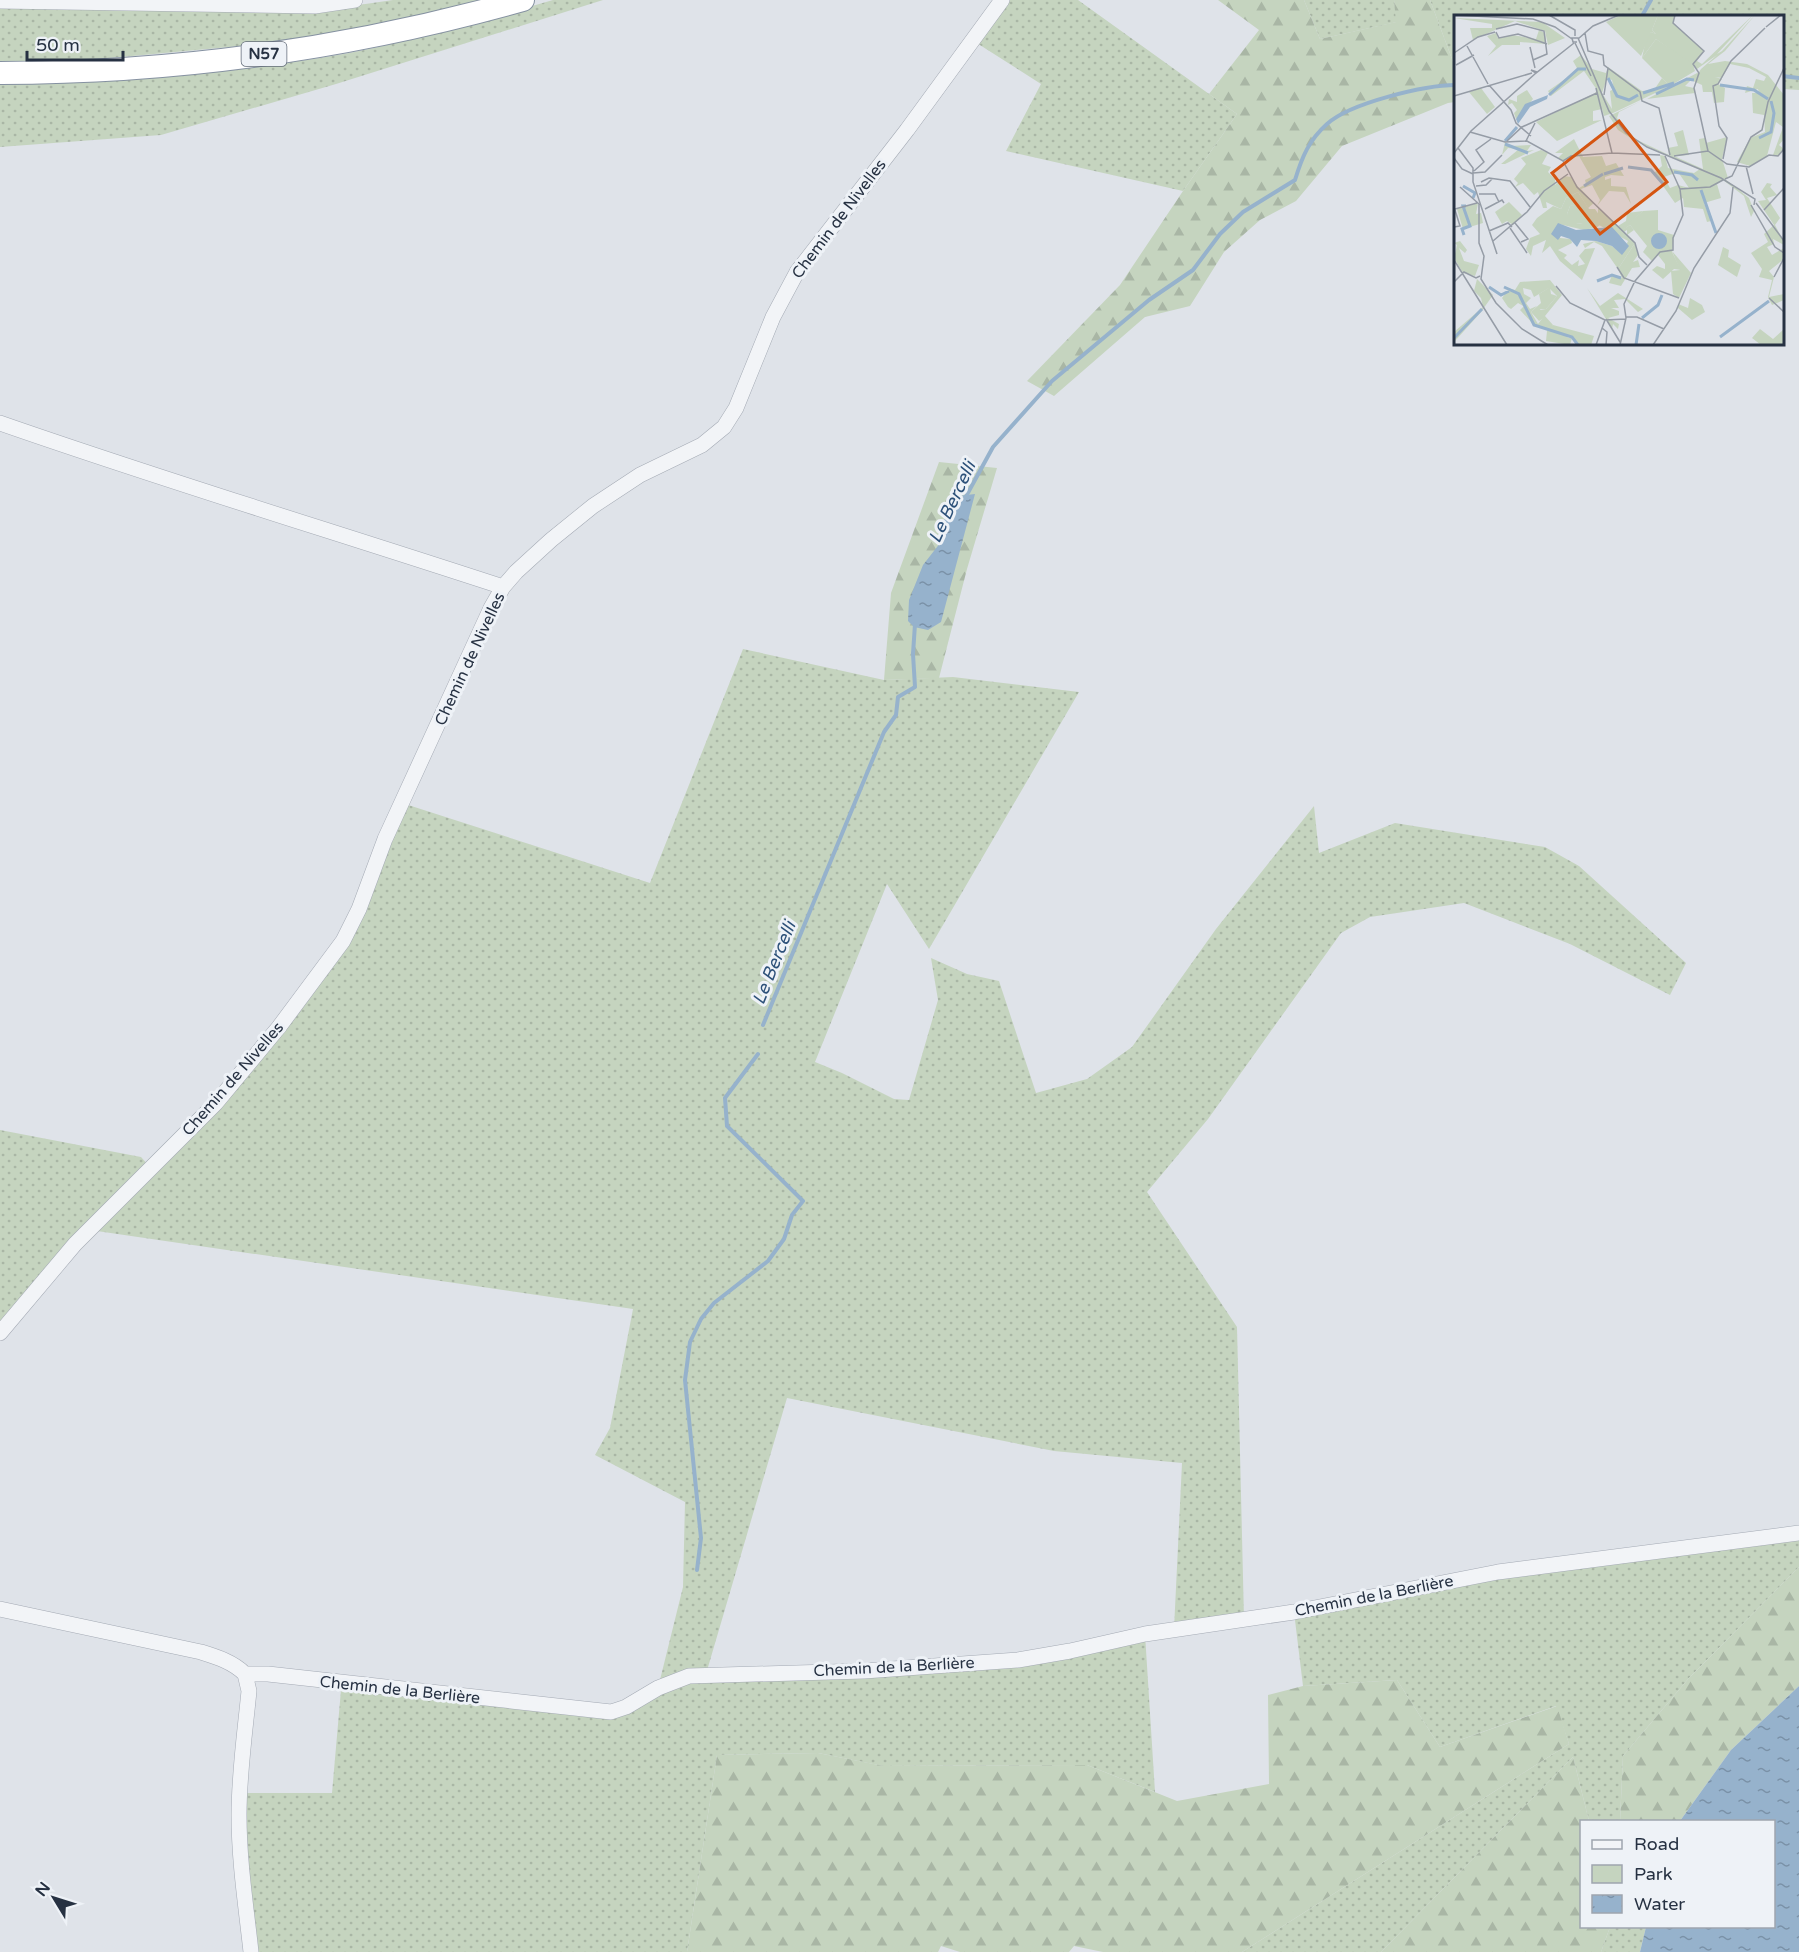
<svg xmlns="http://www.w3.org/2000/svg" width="1799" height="1952" font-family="'Varela Round',sans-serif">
  <defs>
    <pattern id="green-dots" width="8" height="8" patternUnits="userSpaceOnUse" patternTransform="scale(1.5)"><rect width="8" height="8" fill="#c5d4bf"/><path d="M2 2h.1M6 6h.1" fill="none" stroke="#a9b6a5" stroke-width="1.8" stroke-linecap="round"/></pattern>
    <pattern id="forest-firs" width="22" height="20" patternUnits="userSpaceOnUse" patternTransform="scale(1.5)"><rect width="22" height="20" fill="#c5d4bf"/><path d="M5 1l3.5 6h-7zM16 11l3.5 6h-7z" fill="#a9b6a5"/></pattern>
    <pattern id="water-ripples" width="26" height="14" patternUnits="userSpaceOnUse" patternTransform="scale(1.5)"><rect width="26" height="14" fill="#96b2cc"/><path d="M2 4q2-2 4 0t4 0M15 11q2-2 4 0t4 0" fill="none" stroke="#7a91a7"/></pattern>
  </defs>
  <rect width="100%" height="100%" fill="#dfe3e9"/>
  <path fill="url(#green-dots)" d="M393,0h94l-39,12 -176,31 -194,18h-78v-55l324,4z
    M553,0h50l-267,84 -175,51 -161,12v-66c91,-6 183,-8 273,-17 95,-9 188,-37 280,-64z
    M1002,0h76l159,114 -54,77 -177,-40 35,-67 -69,-44z
    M1304,0h90l3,22 -77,17z
    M1430,0h369v90l-16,-1 -1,-73h-326l-1,51z
    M743,649l141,31 69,-3 126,15 -150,257 -42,-65 -72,178 27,11 52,26 15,1 29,-100 -7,-42 36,16 32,7 37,112 51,-14 45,-32 84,-118 98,-123 5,47 76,-30 150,24 34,19 107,97 -16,32 -100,-51 -106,-41 -94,14 -29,16 -133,186 -61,73 90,135 7,292 -70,10 8,-166 -128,-12 -267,-53 -81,276 235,-8 204,-32 10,158 -68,-27 -204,1 -65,-13 -101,2 -30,197h-436l-12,-159h93l9,-103 2,-6 254,28 61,-24 25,-101 2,-85 -90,-47 15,-27 23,-119 -543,-79 -90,103v-203l141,27 10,11 192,-227 59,-138 248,80z
    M1799,1533v34l-110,111 -66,78 -3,65h-31l-16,-64 -192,195h-139l327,-208 -13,-38 -116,41 -43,-67 -94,6 -9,-74 125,-25z
    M1610,1927h36l-6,25h-39z"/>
  <path fill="url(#forest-firs)" d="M1218,0h86l16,39 76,-17 -2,-22h36l25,67v35l-7,1 -106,43 -46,55 -36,19 -36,32 -34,54 -45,11 -91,79 -27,-15 93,-96 63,-94 54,-77 -28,-20 50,-64z
    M939,462l58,6 -30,101 -28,109 -55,2 7,-87z
    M1799,1567v119l-68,64 -51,71 -60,1 3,-66 66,-78z
    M1397,1680l43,67 117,-41 12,38 -327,208h-139l-29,-6 -5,6h-109l-19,-6 -3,6h-251l30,-197 101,-2 66,13 203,-1 90,36 92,-17 -1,-89 35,-9z
    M1573,1757l16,64 -7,1v104l28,1 -9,25h-220z"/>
  <path fill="url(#water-ripples)" d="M975,494l-34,128 -13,8 -14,-3 -6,-6 1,-21 14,-35 21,-27 -2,-14 16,-28z
    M1799,1686v266h-159l6,-25 128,-1v-104l-94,-1 51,-71z"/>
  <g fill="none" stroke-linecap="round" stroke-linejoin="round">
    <path stroke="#96b2cc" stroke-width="4" d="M1642,16l9,-16
      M1782,76l17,2
      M964,500l29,-53 59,-66 97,-81 44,-30 27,-36 23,-22 52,-32c7,-23 14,-40 32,-56 23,-21 98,-39 129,-39
      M763,1025l121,-293 12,-17 2,-18 17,-10 -2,-33 2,-30
      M697,1570l4,-32 -16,-158 5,-38 11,-23 13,-16 54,-42 16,-22 8,-24 11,-14 -76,-75 -2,-28 33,-44"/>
    <defs>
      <path id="minor" d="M0,1l315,5 40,-6
        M0,423c166,58 335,109 503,164
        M0,1333l75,-89 141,-141 63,-76 64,-86 16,-32 26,-70 106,-231 12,-21 13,-15 35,-32 42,-34 47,-31 62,-30 22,-18 12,-19 37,-91 24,-45 110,-142 95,-130
        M0,1609l201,43c16,5 32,10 44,22h23l343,38 15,-5 32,-19 31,-12 175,-5 154,-11 52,-9 75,-17 149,-22 204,-40 301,-39
        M245,1674l4,17c-4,41 -10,82 -10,124 0,46 7,91 12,137"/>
      <path id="highway" d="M0,73c176,0 353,-25 523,-73"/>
    </defs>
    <use href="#minor" stroke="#a4aab4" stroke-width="16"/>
    <use href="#highway" stroke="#8591a1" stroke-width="24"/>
    <use href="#minor" stroke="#f2f4f7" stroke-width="15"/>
    <use href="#highway" stroke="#fff" stroke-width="22"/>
  </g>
  <g text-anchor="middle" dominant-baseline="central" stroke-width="6" stroke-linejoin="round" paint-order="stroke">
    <rect fill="#eef2f7" stroke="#626b78" stroke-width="1.5" x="241.5" y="42" width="45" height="24" rx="4.5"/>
    <g font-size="15" font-weight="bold" fill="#263142">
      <text x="264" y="54">N57</text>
    </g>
    <g font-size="16" fill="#263142" stroke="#eef2f7">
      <text transform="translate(839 219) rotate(-53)">Chemin de Nivelles</text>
      <text transform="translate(470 659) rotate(-65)">Chemin de Nivelles</text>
      <text transform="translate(233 1079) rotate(-49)">Chemin de Nivelles</text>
      <text transform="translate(1374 1596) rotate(-11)">Chemin de la Berlière</text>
      <text transform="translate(894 1667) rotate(-3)">Chemin de la Berlière</text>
      <text transform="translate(400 1690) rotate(6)">Chemin de la Berlière</text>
    </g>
    <g font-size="18" font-style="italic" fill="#2d5179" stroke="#eef2f7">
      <text transform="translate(952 502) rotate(-65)">Le Bercelli</text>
      <text transform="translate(774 963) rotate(-68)">Le Bercelli</text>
    </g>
  </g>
  <g transform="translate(1454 15)">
    <rect width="330" height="330" fill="#dfe3e9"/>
    <path d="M204,0h17l-2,8 31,28 -7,10 5,3 51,-49 -36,39 5,-3 33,-36 -30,36 -17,13 17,-3 22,3 21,11 16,20v44l-5,6 5,4 -6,7 -5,-1 10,-28 -7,-5 -9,34 -17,10 -13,-4 13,-24 15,-6 -1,-17 -11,-2 -1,-20h7l-1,-4 -13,4 2,-7 6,2 3,-9 8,2 2,-4 -17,-9 -19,-4 -8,14 -7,-1 7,2 -4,5 7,4 -1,14 -10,1 -2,-11h-9l-1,-7 -11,-5 -6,6 9,2 1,5 -48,6 52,-27 2,-3 16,-14 -20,14 -41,-30 -14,19 4,-19 5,-7 5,2 -4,-4zM0,3l88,4 23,16 -17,7 -3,-14 -30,-10 -42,19 -3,-12h22v-4zM85,15l6,3 1,11 -26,-2v3h-18l-14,11 8,-10 -9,-10 9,-3 2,5 14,-3 24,4zM127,40l11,14 14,4 2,-6 34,24 12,-1 8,-12 8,8 -57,27 -9,3 -2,-7 -9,2v10l9,-1 -45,21 -21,-19 59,-29 2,-3 -13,-19 -33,25 -3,-5 30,-21 -5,-9zM153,63l5,2 2,9 -4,2 2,18 -10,-16zM73,75l6,9 -17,20 -2,-6 3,-3 -5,-7 -4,2 1,-6 8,3v-6zM187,86l-22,11 -2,6 18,21 34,16 -1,-7 10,-2 -4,-13 9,-3 6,25 -15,1 29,13 -4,-30 6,-1 1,5 21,-6 -5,22 6,19 -3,1 24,19 5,13 -3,6 -7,-21 -21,-16 -6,4 4,14 -17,5 7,18 -4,1 -4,-13 -19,-2 -1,-9 -8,5 -21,-30 8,-7 -2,-11 5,1 3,12 26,5 6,-4 -65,-28 -17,-11 -9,-14zM224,157l11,16 -11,-3 -8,3 -6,-11zM120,124l9,18 19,-1 4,10 10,-3 8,13 -13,-1 -6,2v3l6,-2v8l15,1 5,17 -7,-12 -15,-1 -12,15 3,-6 -8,-15 -11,4 13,14 -6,5 -10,-16 -12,6 -5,11 -15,-7 1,6h-4l-5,-16 -4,3 -11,-12 -8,4 3,-4 -4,-4 12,-15 -5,-6 20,-8 7,3 -6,11 9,3 -3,5 7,7v6l9,-9 7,1 8,11 7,-4 -1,-4 6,-3 -12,-21 -16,5 -5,-3 5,-5h-8zM51,127l5,4 21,-1 -4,6 7,-1 -29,14h-4l18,-15 -11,-1 -6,7zM313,168l5,1 -2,3 7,8 -10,3 13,20 -5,7 9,17v3l-11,-6 1,5 -7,3 5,8 12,-7v11l-15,12 5,6 -5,20 15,-3v6l-12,5 -4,-8 4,-17 -13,-3 3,-8 -11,-16 17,-11 -4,-8 10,-9 -16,-24 8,-1 -5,-8zM24,188l-2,11 5,-1 2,10 -20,6 -6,-20zM124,189l20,12v-8l20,18 8,-5 1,-8 16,-2 -21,19 8,-5 4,5 -7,5v-5l-3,2 -24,-7 -6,4 3,-2 -13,-6 -1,3 -7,-1 -9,-9 3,-8zM181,228l3,12 -5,7 5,-2 2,7 -8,1 -11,18 -12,-3 3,-8 10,3 -4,-9zM269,232l6,3 -1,7 13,8 -4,12 -19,-12zM218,236l19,22 -12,25 -6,-4 -2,-23 9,-1zM23,264l16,16 -12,17 -26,29 -1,-9 29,-25 -2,-9 -7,-7zM96,272l1,7 6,2 -11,13h-6l5,8 -6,4 -8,-9 10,-9 -2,-9zM133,273l13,18 18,-13 25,16 -5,3 -13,-13 -11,1 5,8h-8l8,3v4l-11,3 11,6 -1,5 -5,-5 -1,5zM54,275l11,4 6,13 -7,-4 -7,6 -3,-2 -6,-9zM236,283l12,7 3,7 -13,8 -14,-12v-4l10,4zM99,310l41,11 -3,9h-12l-7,-9 -5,2h5l-2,7 -24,-4 1,-10zM306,314l13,10 11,-10v16h-23l-9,-7z" fill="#c5d4bf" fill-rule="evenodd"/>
    <path d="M167,0h37l-6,15 4,4 -5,-2 -10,24 -35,-34zM202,24l37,25 2,7 -25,15 -28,-28zM124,177l11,17h6l7,10 -5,8 -13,3 -25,-6 1,14 11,1 1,4 -14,7 9,5 -3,3 8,7 7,-5 -1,6 7,-2 -6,-8 6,-7 10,-1 -13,32 -22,-19 -10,-15 -8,7 4,-13 -13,6 -2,10 -5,-7 4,-11 10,-4 -8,-9 5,-7 16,-12 8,3 5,-11zM123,190l7,9 16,6 -18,-1 1,5 -7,-1 1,-7 -10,-2 3,-8zM204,195v20l16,5 -2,17 9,18 -7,-1 -11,10 -11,-9 5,-4 8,3v-5l-7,-9 -6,6 -9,-9 4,-6 -17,-21 -7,5 12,13 -17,26 -16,-23 -8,-4 -9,6 -2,-4 13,-3 16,5 10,8 6,-13 -29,-16 15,-1 7,5 22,-18zM6,226l7,9 -2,3 -6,-5 5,13 15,4 -4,11 -12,-3 -9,-15 3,-13 -3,-2zM96,265l12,15 -17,21 8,9 -3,6 -12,-6 -2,2 -16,-17 5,-5 -6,-10 -15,-8 11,3 5,-8zM69,273l8,2 3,7 15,-9 8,8 -11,13 -7,1 5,6 -6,8 -7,-12 6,-6 -7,3 -4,-6 5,-5 -7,-4z" fill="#c5d4bf" fill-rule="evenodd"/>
    <path d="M27,73l14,19 -8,7 -18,-22z" fill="#c5d4bf"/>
    <path d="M55,187l13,13 -9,10 -6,-4 -5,3 -7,-12z" fill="#c5d4bf"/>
    <path d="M94,80l-1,4 -17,8 -12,17 -2,-5 9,-15zM104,208l18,7 36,-3 17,19 -7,9 -10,-9 -16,-5 -15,-1 -4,7 -7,-8 -9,-3 -3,4 -7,-6zM197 226a8 8 0 1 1 16 0a8 8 0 1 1-16 0Z" fill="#96b2cc"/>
    <path fill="none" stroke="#96b2cc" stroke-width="3" d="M154,63l9,18 12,4 9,-5M266,70l34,5 14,9M189,78l31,-10M202,79l31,-15 7,1M95,80l29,-26h8M305,123l12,-6 3,-19 -3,-12M51,126l12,-14M51,129l23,9M174,152l23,3 13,15M220,157l18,3 6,5M150,159l19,-6M9,171l12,7 -2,5M130,171l19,-12M247,175l15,43M10,220l-2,-6 8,-3 -7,-20h3M143,266l15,-6 9,3M35,272l12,8 8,-4M50,272l15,7 15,31 38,12 6,8M188,303l16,-13 4,-10M266,322l49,-36M0,323l28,-29M182,330l3,-21"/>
    <path fill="none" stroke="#959ca6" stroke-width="1.5" d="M0,0l79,4 22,8 17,12M95,0l26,15v6M221,0l-2,8 31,28 -11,13 6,9 -5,15 14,63M312,12l15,-12M42,14l21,-5 27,7 3,23 -14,6M42,17l3,6 19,-4 29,10M131,18l3,18 15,4 1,10 36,27 2,9 17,7 11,47M124,24l15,-13 26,-11M123,27h-4l-1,-4h6l31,73 17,22 21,14 74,31 34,21 -1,6M121,28l16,33M13,31l21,38M76,32l5,21M0,38l24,-16 17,-5M2,50l18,-10M83,57l-6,-2 5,3 38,-30M35,70l22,25 5,13 15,13M142,73l16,65M150,80l4,-27M0,81l78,-23M16,117l35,10 22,-1 36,20 8,-5 41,-3 48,2M53,126l15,-14 75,-34M72,126l9,-18M4,133l15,20v14l24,72M0,138l17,-22 65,-58M211,141l15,33M220,141l34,-5 19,13 22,3 20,-12 9,1 6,-7M0,143l8,11 11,5M269,144l4,-21 -8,-12 -6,-40 5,-2 13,-23 34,-33M109,146l14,26 58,56 4,14 8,8M292,151l7,28M20,156l10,-9 -8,-12 15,-11M19,158l12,-1 17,-17M271,164l7,-3 19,-39 11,-7 6,-28 16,-34M27,167l8,-4 21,3 20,26M22,171l10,-1 6,-6M6,172l19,17M25,179h16l4,8M302,188l28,38M25,189v39l5,13 -3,23 15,24 26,26 26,16M297,190l24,42 9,6M0,192l6,19 -6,1M1,194l22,-6M31,194l17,-9 2,3M310,195l20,-22M61,208l13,16 -7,3M56,213l17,25M35,216l19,-8 4,4M39,226l34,-29 17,-21 24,-17M0,245l53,85M163,252l7,11 55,20M320,262l10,-19M0,267l10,-10 12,6 4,-2M102,271l14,17 35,17M315,283l15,14M172,302h11l27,12M152,304l14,23M148,313l5,4 -1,13M142,330l9,-25 21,-1M166,330l6,-27 -2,-14 11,-23 25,-29 13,-2v-12l10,-23 -3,-26 30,-2 13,-7M199,330l23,-34 18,-43 36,-55 3,-26"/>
    <path fill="#d55511" fill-opacity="0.15" stroke="#d55511" stroke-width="3" d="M165,106l48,61 -67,52 -48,-61z"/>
    <rect width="330" height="330" fill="none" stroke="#263142" stroke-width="3"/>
  </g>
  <rect x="1580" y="1820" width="195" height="108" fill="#eef2f7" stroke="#9ea5af" stroke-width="1.5"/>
  <rect x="1592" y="1840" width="30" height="9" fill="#f2f4f7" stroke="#9ea5af" stroke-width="1.5"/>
  <text x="1634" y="1850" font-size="18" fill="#263142">Road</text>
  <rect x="1592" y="1865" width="30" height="18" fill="#c5d4bf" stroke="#9ea5af" stroke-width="1.5"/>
  <text x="1634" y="1880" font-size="18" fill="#263142">Park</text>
  <rect x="1592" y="1895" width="30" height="18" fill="url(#water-ripples)" stroke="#9ea5af" stroke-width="1.5"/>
  <text x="1634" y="1910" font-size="18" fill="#263142">Water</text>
  <g transform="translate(54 1898) rotate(308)" stroke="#eef2f7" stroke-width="4.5" paint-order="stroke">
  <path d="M0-4.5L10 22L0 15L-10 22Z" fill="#263142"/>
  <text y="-9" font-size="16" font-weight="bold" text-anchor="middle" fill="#263142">N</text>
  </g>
  <path d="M27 51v9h96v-9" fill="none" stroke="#263142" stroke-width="3"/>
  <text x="36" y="51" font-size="18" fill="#263142" stroke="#eef2f7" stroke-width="4.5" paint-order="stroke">50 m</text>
</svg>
